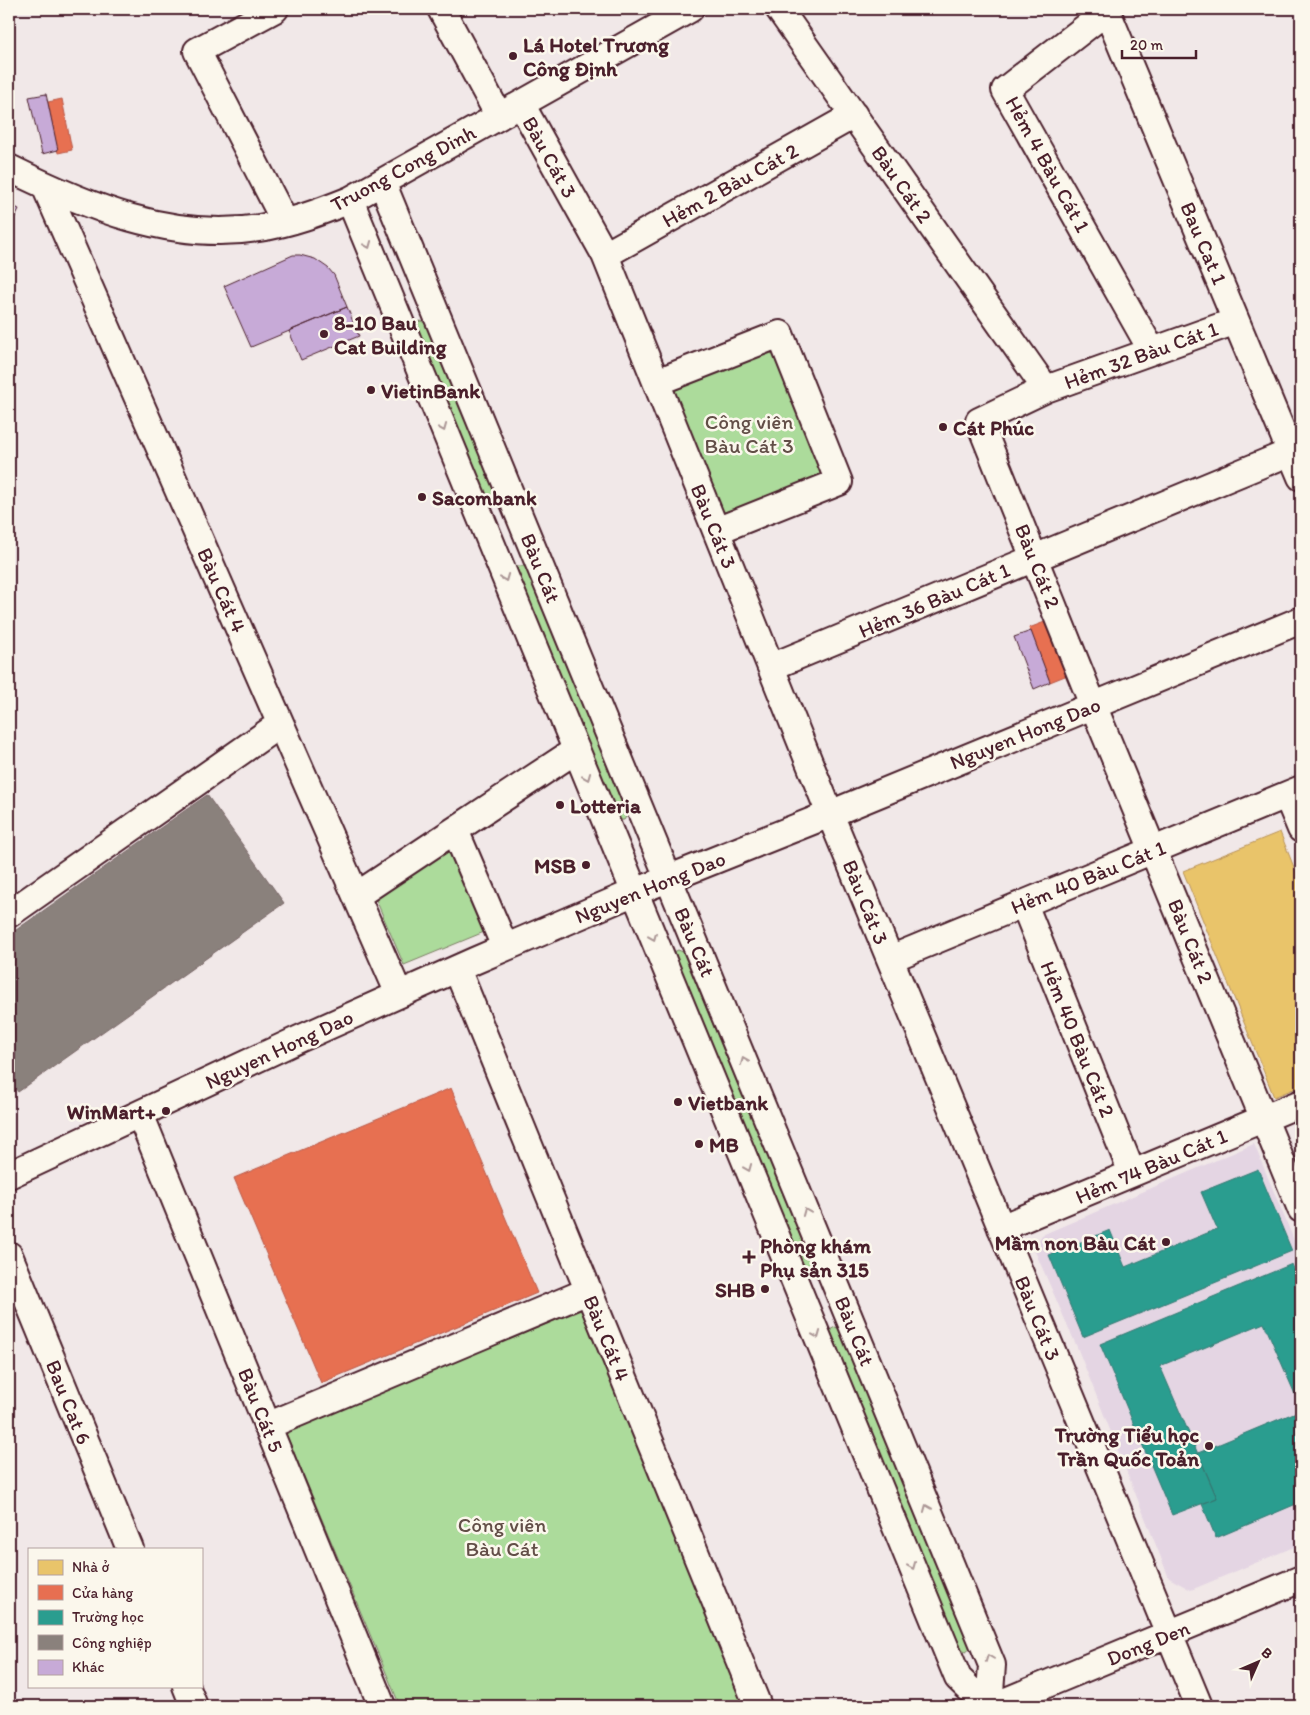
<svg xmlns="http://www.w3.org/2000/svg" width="1310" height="1715" font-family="Itim,sans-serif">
  <rect width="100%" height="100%" fill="#f1e8e8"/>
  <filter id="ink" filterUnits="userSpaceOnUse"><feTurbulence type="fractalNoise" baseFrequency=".02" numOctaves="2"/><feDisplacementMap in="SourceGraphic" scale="10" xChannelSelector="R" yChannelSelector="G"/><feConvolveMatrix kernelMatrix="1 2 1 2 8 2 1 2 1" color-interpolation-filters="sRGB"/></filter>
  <g filter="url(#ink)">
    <path fill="#e4d5e3" d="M1254,1144l47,113v287l-110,46 -22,-12 -92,-231 -43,-98 8,-14z"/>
    <path fill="#acdb9b" stroke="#7b7d63" d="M421,321l4,2 72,175v4l-2,3h-6l-75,-180 3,-3z
      M775,343l55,137 -107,42 -55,-137z
      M518,566h5l3,2 100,245v4l-2,3h-6l-102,-251z
      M448,846l36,86 -80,33 -30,-70z
      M678,950l5,2 131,317 -2,5 -5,1 -3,-2 -131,-318 1,-3z
      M581,1310l165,396h-346l-115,-275z
      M835,1327l5,2 131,319 -5,4 -5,-2 -131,-316v-4z"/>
    <path fill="#e9c46a" stroke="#b99257" d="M1280,832l21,53v201l-27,11 -91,-226z"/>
    <path fill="#e76f51" stroke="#b85746" d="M62,99l10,51 -14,3 -10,-51z
      M1050,620l20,54 -20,8 -21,-54z
      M451,1088l86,205 -216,90 -87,-205z"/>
    <path fill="#2a9d8f" stroke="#347771" d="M1258,1169l34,82 -209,86 -34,-82 61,-25 15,37 92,-38 -16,-37z
      M1292,1264l9,23v121l-37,-85 -104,43 57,132 -45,17 -72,-171z
      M1301,1410v92l-85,36 -14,-34 15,-6 -19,-45z"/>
    <path fill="#8a817c" stroke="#776464" d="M207,795l77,108 -266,189 -9,-13v-144z"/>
    <path fill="#c7aad7" stroke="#4a1f2b" d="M46,94l12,56 -16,4 -13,-57z
      M9,204l10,5 -10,20z
      M293,255h7l15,4 13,9 6,7 13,32 -96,40 -27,-61z
      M347,307l12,29 -58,24 -12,-29z
      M1031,631l19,51 -16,7 -20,-52z"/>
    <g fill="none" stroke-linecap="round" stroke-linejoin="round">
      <defs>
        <path id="minor" d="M275,9l-78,42 88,171
          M441,9l58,107
          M779,9l267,380 -67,32 114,284 208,504
          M1106,9l195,468
          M1107,11l-102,79 147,261
          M521,104l84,151 225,559 369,892
          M9,168c77,38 162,74 250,60 32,-5 61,-16 91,-28l340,-191
          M382,182l610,1483 -3,41
          M45,186l354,808
          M350,200l608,1478 29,28
          M605,255l249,-140
          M657,382l123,-48 59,148 -123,49
          M1046,389l190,-68
          M771,667l520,-215
          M1287,795l14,34
          M455,830l121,-80
          M356,896l99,-66 50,117
          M1024,904l108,269
          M9,914l271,-190
          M890,959l411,-170
          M457,969l301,737
          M140,1114l242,592
          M9,1175l288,-135 177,-79 161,-69 195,-78 471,-194
          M1001,1228l300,-125
          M9,1255l121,294
          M267,1426l321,-135
          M186,1686l8,20
          M994,1706l307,-127"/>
      </defs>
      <use href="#minor" stroke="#4a1f2b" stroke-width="30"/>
      <use href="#minor" stroke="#fbf7ec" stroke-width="26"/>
    </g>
    <defs><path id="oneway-chevron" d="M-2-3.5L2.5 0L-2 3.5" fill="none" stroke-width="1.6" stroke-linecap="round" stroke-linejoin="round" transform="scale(1.25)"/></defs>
    <g stroke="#ab9695">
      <use href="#oneway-chevron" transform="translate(368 245) rotate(68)"/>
      <use href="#oneway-chevron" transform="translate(443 428) rotate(68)"/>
      <use href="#oneway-chevron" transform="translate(505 578) rotate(68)"/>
      <use href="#oneway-chevron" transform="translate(587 777) rotate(68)"/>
      <use href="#oneway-chevron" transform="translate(653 937) rotate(68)"/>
      <use href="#oneway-chevron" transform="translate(744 1061) rotate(-112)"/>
      <use href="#oneway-chevron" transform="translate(748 1168) rotate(68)"/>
      <use href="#oneway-chevron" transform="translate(806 1212) rotate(-112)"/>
      <use href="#oneway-chevron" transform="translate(817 1335) rotate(68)"/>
      <use href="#oneway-chevron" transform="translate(927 1508) rotate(-112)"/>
      <use href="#oneway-chevron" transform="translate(912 1566) rotate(68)"/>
      <use href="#oneway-chevron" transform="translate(989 1658) rotate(-111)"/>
    </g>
  </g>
  <g fill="#4a1f2b" stroke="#fbf7ec" stroke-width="2">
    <circle cx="513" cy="56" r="5"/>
    <circle cx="324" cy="334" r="5"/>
    <circle cx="371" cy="390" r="5"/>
    <circle cx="943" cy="427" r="5"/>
    <circle cx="422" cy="497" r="5"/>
    <circle cx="560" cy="805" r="5"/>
    <circle cx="586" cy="865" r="5"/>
    <circle cx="678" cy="1102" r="5"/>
    <circle cx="166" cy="1111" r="5"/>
    <circle cx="699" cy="1144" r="5"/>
    <circle cx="1166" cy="1242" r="5"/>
    <path d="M746.5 1249.5h5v5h5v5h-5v5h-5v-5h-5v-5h5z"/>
    <circle cx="765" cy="1289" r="5"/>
    <circle cx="1209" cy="1446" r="5"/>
  </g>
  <g text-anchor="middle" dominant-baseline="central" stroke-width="5" stroke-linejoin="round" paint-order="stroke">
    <g font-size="21" font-weight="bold" fill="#4a1f2b" stroke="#fbf7ec" text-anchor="start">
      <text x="523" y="44">Lá Hotel Trương<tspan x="523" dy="24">Công Định</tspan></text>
      <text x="334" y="322">8-10 Bau<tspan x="334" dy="24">Cat Building</tspan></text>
      <text x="381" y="390">VietinBank</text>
      <text x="953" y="427">Cát Phúc</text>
      <text x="432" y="497">Sacombank</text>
      <text x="570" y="805">Lotteria</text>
      <text x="576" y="865" text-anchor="end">MSB</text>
      <text x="688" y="1102">Vietbank</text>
      <text x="156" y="1111" text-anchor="end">WinMart+</text>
      <text x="709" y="1144">MB</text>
      <text x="1156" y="1242" text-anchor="end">Mầm non Bàu Cát</text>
      <text x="760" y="1245">Phòng khám<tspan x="760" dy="24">Phụ sản 315</tspan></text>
      <text x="755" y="1289" text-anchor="end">SHB</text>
      <text x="1199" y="1434" text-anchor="end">Trường Tiểu học<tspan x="1199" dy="24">Trần Quốc Toản</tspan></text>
    </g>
    <g font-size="21" fill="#4a1f2b" stroke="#fbf7ec">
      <text transform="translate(550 157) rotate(61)">Bàu Cát 3</text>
      <text transform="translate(1048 164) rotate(61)">Hẻm 4 Bàu Cát 1</text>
      <text transform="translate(403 168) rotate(-28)">Truong Cong Dinh</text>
      <text transform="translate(902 184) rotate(55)">Bàu Cát 2</text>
      <text transform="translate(730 185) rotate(-29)">Hẻm 2 Bàu Cát 2</text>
      <text transform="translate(1204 243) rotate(67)">Bau Cat 1</text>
      <text transform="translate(1141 355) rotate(-20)">Hẻm 32 Bàu Cát 1</text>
      <text transform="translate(714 526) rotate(68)">Bàu Cát 3</text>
      <text transform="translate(1038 566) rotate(68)">Bàu Cát 2</text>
      <text transform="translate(541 568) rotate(68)">Bàu Cát</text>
      <text transform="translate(222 590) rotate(66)">Bàu Cát 4</text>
      <text transform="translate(934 600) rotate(-23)">Hẻm 36 Bàu Cát 1</text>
      <text transform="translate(1025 733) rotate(-22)">Nguyen Hong Dao</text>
      <text transform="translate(1088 877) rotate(-22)">Hẻm 40 Bàu Cát 1</text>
      <text transform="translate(650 887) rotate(-22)">Nguyen Hong Dao</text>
      <text transform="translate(866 902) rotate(68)">Bàu Cát 3</text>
      <text transform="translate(1191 941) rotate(68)">Bàu Cát 2</text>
      <text transform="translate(695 942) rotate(67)">Bàu Cát</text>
      <text transform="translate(1078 1039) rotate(68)">Hẻm 40 Bàu Cát 2</text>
      <text transform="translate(279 1049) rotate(-25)">Nguyen Hong Dao</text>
      <text transform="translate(1151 1166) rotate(-23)">Hẻm 74 Bàu Cát 1</text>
      <text transform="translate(1038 1318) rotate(68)">Bàu Cát 3</text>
      <text transform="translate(855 1331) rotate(68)">Bàu Cát</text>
      <text transform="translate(607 1338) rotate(68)">Bàu Cát 4</text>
      <text transform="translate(69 1402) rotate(68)">Bau Cat 6</text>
      <text transform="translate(261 1410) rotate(68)">Bàu Cát 5</text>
      <text transform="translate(1148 1643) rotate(-22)">Dong Den</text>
    </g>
    <g font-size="21" fill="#624e47" stroke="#fbf7ec">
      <text x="749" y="421">Công viên<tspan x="749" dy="24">Bàu Cát 3</tspan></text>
      <text x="502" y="1524">Công viên<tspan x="502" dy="24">Bàu Cát</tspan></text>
    </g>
  </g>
  <rect width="1310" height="1715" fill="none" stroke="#fbf7ec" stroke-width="30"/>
  <rect x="15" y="15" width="1280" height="1685" fill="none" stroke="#4a1f2b" stroke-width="2" filter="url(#ink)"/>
  <rect x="28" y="1548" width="175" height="140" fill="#fbf7ec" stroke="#b4a19f"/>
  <rect x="38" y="1560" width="25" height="15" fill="#e9c46a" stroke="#b4a19f"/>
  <text x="72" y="1572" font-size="15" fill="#4a1f2b">Nhà ở</text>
  <rect x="38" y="1585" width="25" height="15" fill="#e76f51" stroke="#b4a19f"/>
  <text x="72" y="1598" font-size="15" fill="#4a1f2b">Cửa hàng</text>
  <rect x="38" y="1610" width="25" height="15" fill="#2a9d8f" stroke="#b4a19f"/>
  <text x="72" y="1622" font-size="15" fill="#4a1f2b">Trường học</text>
  <rect x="38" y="1635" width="25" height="15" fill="#8a817c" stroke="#b4a19f"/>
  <text x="72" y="1648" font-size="15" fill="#4a1f2b">Công nghiệp</text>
  <rect x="38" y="1660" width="25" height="15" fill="#c7aad7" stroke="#b4a19f"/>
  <text x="72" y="1672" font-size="15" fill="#4a1f2b">Khác</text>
  <g transform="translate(1258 1662) rotate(45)" stroke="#fbf7ec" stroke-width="4" paint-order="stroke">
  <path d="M0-4L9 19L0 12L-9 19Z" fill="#4a1f2b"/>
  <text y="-8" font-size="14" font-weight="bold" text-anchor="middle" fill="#4a1f2b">B</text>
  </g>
  <path d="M1122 50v8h74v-8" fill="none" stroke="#4a1f2b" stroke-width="2.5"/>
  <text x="1130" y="50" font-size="15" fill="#4a1f2b" stroke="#fbf7ec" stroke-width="4" paint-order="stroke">20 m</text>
</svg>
